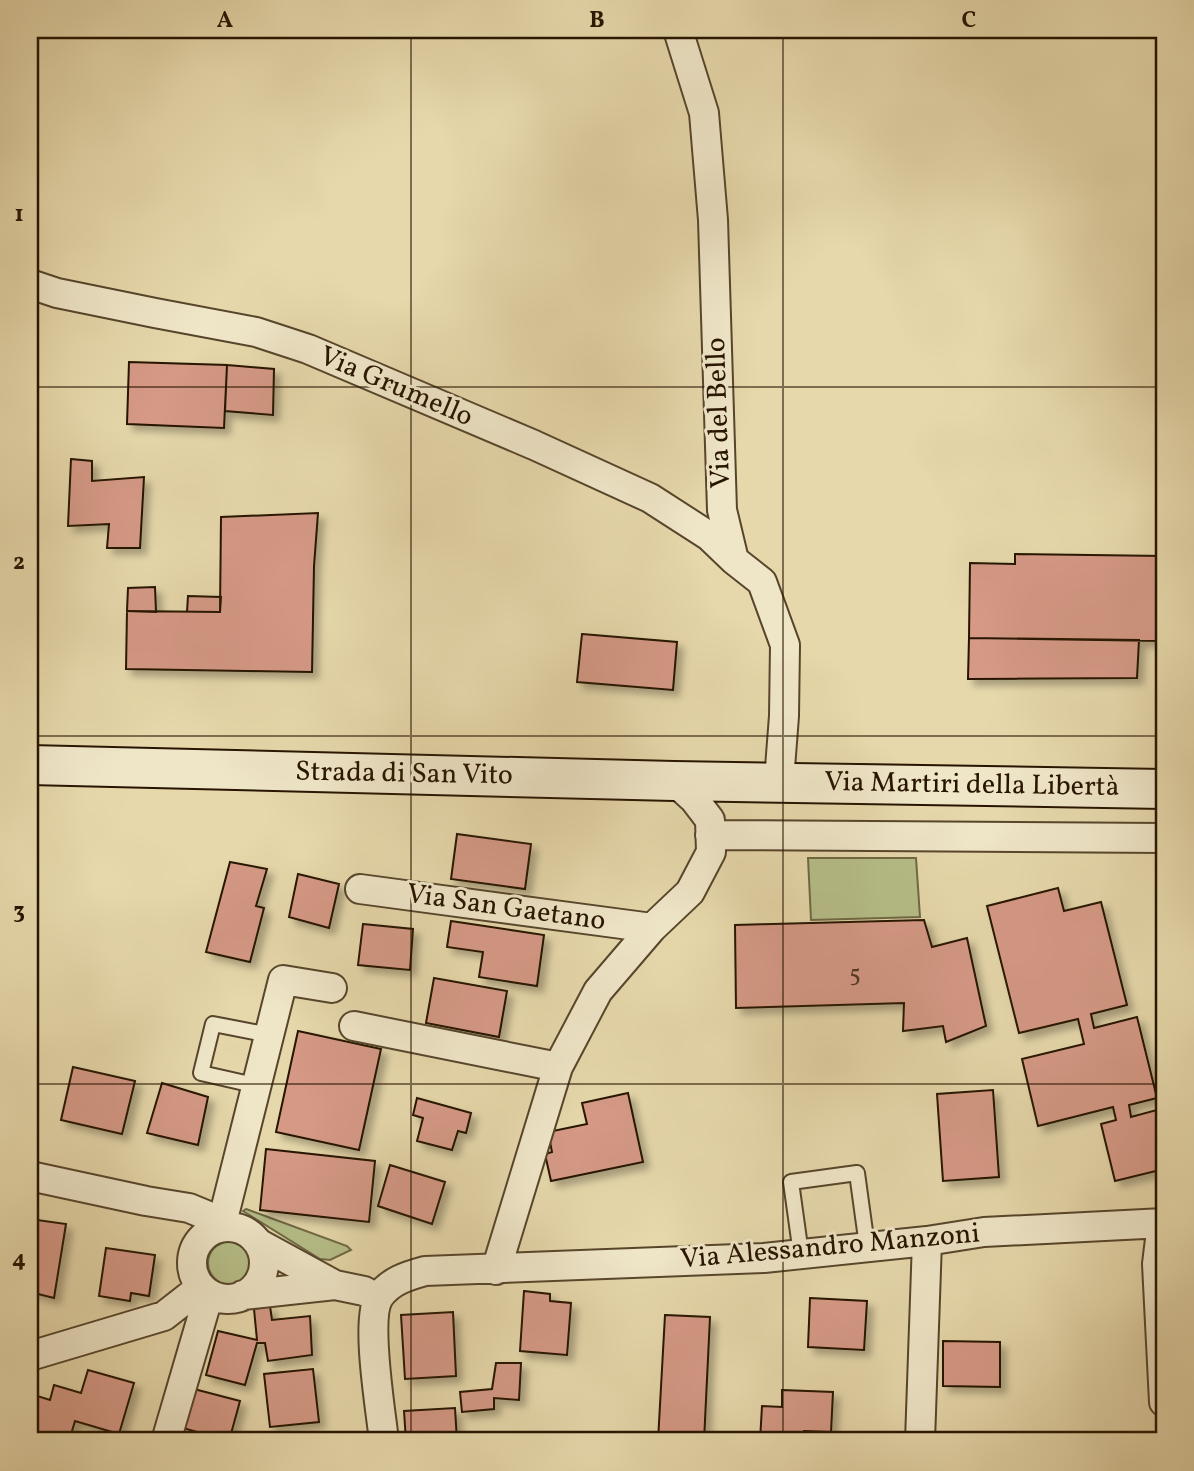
<svg xmlns="http://www.w3.org/2000/svg" width="1194" height="1471" font-family="Vollkorn,serif">
  <defs>
    <filter id="shadow"><feDropShadow dx="6" dy="6" stdDeviation="3.5" flood-color="#0004"/></filter>
  </defs>
  <rect width="100%" height="100%" fill="#e6d8ab"/>
  <filter id="stains"><feTurbulence type="fractalNoise" baseFrequency=".00286" numOctaves="4"/><feColorMatrix values="0 0 0 0 .2 0 0 0 0 .09 0 0 0 0 .02 0 0 0 .5 -.17"/></filter>
  <radialGradient id="worn" r=".72"><stop offset=".6" stop-color="#630" stop-opacity="0"/><stop offset="1" stop-color="#630" stop-opacity=".3"/></radialGradient>
  <path fill="#b6be88" stroke="#6e6944" stroke-width="2" d="M808,858h108l4,59 -109,3z
    M246,1209l101,37 4,4 -21,10 -10,-1 -77,-48z
    M208 1263a21 21 0 1 1 42 0a21 21 0 1 1-42 0Z"/>
  <path fill="#d59986" stroke="#271400" stroke-width="2" filter="url(#shadow)" d="M129,362l98,3 -3,63 -97,-4z
    M227,365l47,4 -1,46 -48,-4z
    M71,459l21,2v20l52,-4 -4,71h-33l2,-24 -41,2z
    M318,513l-4,53 -2,106 -186,-3 1,-58 93,1 1,-95z
    M1015,554l149,2v85l-195,-3 1,-75 45,1z
    M155,587l1,25 -29,-1 1,-23z
    M188,596l33,1 -1,15h-33z
    M582,634l95,8 -4,48 -96,-8z
    M969,638l170,2 -2,38 -169,1z
    M457,834l74,10 -6,45 -74,-10z
    M230,862l37,7 -11,37 8,2 -14,54 -44,-10z
    M298,874l41,10 -10,44 -40,-11z
    M1058,888l6,23 37,-9 26,103 -36,9 3,14 43,-11 20,81 -28,7 2,12 33,-9v61l-49,12 -14,-57 15,-4 -3,-13 -75,19 -16,-67 62,-15 -6,-25 -59,14 -32,-127z
    M924,920l8,27 35,-9 19,88 -40,16 -3,-16 -40,5 1,-28 -168,5 -1,-83z
    M451,921l93,14 -7,51 -58,-9 4,-25 -36,-5z
    M363,924l50,5 -3,41 -52,-5z
    M434,978l73,13 -8,46 -73,-14z
    M298,1031l83,18 -22,101 -83,-18z
    M73,1067l62,14 -13,53 -61,-14z
    M162,1083l46,14 -10,48 -51,-12z
    M993,1090l6,87 -56,4 -6,-87z
    M628,1093l15,69 -92,19 -6,-27 7,-2 -4,-20 39,-8 -5,-21z
    M417,1098l54,15 -5,20 -8,-2 -6,19 -35,-9 6,-23 -10,-3z
    M266,1149l109,12 -6,61 -109,-12z
    M390,1165l55,17 -13,42 -54,-18z
    M30,1219l36,5 -12,74 -24,-6z
    M106,1248l49,7 -6,41 -18,-3 -1,8 -31,-5z
    M524,1291l26,3v7l21,2 -4,52 -47,-4z
    M810,1298l57,3 -3,49 -56,-3z
    M270,1306l2,14 38,-4 2,39 -44,6 -3,-18h-8l-12,42 -39,-10 12,-44 39,9 -3,-31z
    M453,1312l3,64 -51,3 -4,-64z
    M665,1315l45,2 -6,124h-46z
    M943,1341l57,1v45l-57,-1z
    M496,1363h25l-2,37 -25,-2v11l-32,3 -2,-20 32,-3z
    M313,1369l6,53 -49,5 -6,-53z
    M88,1370l46,13 -15,51 -44,-13 -6,20h-39l1,-47 19,6 4,-15 27,8z
    M194,1389l46,12 -11,40 -46,-13z
    M782,1390l51,2 -2,40 -27,-1v10h-44l2,-35 20,1z
    M455,1408l2,33h-51l-2,-30z"/>
  <g fill="none" stroke-linecap="round" stroke-linejoin="round">
    <defs>
      <path id="lane" d="M258,1086l-57,-13 12,-49 57,11
        M801,1254l-10,-72 66,-9 10,73"/>
      <path id="street" d="M678,30l26,83 9,107 9,290 12,50 28,22 23,63 -1,71 -5,65
        M30,284l27,9 98,20 101,19 52,17 226,96 116,53 59,38 25,24
        M710,835l454,3
        M360,889l292,39
        M354,1026l204,41
        M30,1176l116,25 43,7 17,7 10,14
        M1162,1223l-5,41 7,138
        M221,1227l62,-247 49,8
        M192 1263a36 36 0 1 1 72 0a36 36 0 1 1-72 0Z
        M258,1243l77,42 29,6 14,7
        M496,1270l62,-203 40,-76 54,-63 38,-36 21,-40 -1,-32 -16,-21 -20,-18
        M243,1295l92,-10
        M30,1356l134,-40 37,-29
        M166,1441l43,-147
        M384,1441c-3,-29 -19,-121 -5,-144 11,-16 28,-21 46,-26l339,-13 163,-17 57,-9 180,-9
        M920,1441l7,-200"/>
      <path id="secondary" d="M30,765l644,16 490,8"/>
    </defs>
    <use href="#lane" stroke="#57452b" stroke-width="18"/>
    <use href="#street" stroke="#57452b" stroke-width="32"/>
    <use href="#secondary" stroke="#271400" stroke-width="42"/>
    <use href="#lane" stroke="#efe6c8" stroke-width="14"/>
    <use href="#street" stroke="#efe6c8" stroke-width="28"/>
    <use href="#secondary" stroke="#efe6c8" stroke-width="38"/>
  </g>
  <path fill="none" stroke="#271400" stroke-width="2" stroke-opacity="0.55" d="M411,30v1411M783,30v1411M30,387h1134M30,736h1134M30,1084h1134"/>
  <g text-anchor="middle" dominant-baseline="central" stroke-width="6" stroke-linejoin="round" paint-order="stroke">
    <g font-size="24" fill="#523522">
      <text x="855" y="975">5</text>
    </g>
    <g font-size="28" fill="#271400" stroke="#efe6c8">
      <text transform="translate(396 387) rotate(23)">Via Grumello</text>
      <text transform="translate(719 413) rotate(-92)">Via del Bello</text>
      <text transform="translate(404 774) rotate(1)">Strada di San Vito</text>
      <text transform="translate(972 785) rotate(1)">Via Martiri della Libertà</text>
      <text transform="translate(506 908) rotate(8)">Via San Gaetano</text>
      <text transform="translate(830 1247) rotate(-5)">Via Alessandro Manzoni</text>
    </g>
  </g>
  <rect width="1194" height="1471" fill="none" stroke="#e6d8ab" stroke-width="77"/>
  <rect x="38" y="38" width="1118" height="1394" fill="none" stroke="#271400" stroke-width="2.5"/>
  <g font-size="23" text-anchor="middle" font-weight="bold" fill="#271400">
    <text x="225" y="27">A</text>
    <text x="597" y="27">B</text>
    <text x="969" y="27">C</text>
    <text x="19" y="221">1</text>
    <text x="19" y="569">2</text>
    <text x="19" y="918">3</text>
    <text x="19" y="1266">4</text>
  </g>
  <rect width="100%" height="100%" filter="url(#stains)"/>
  <rect width="100%" height="100%" fill="url(#worn)"/>
</svg>
